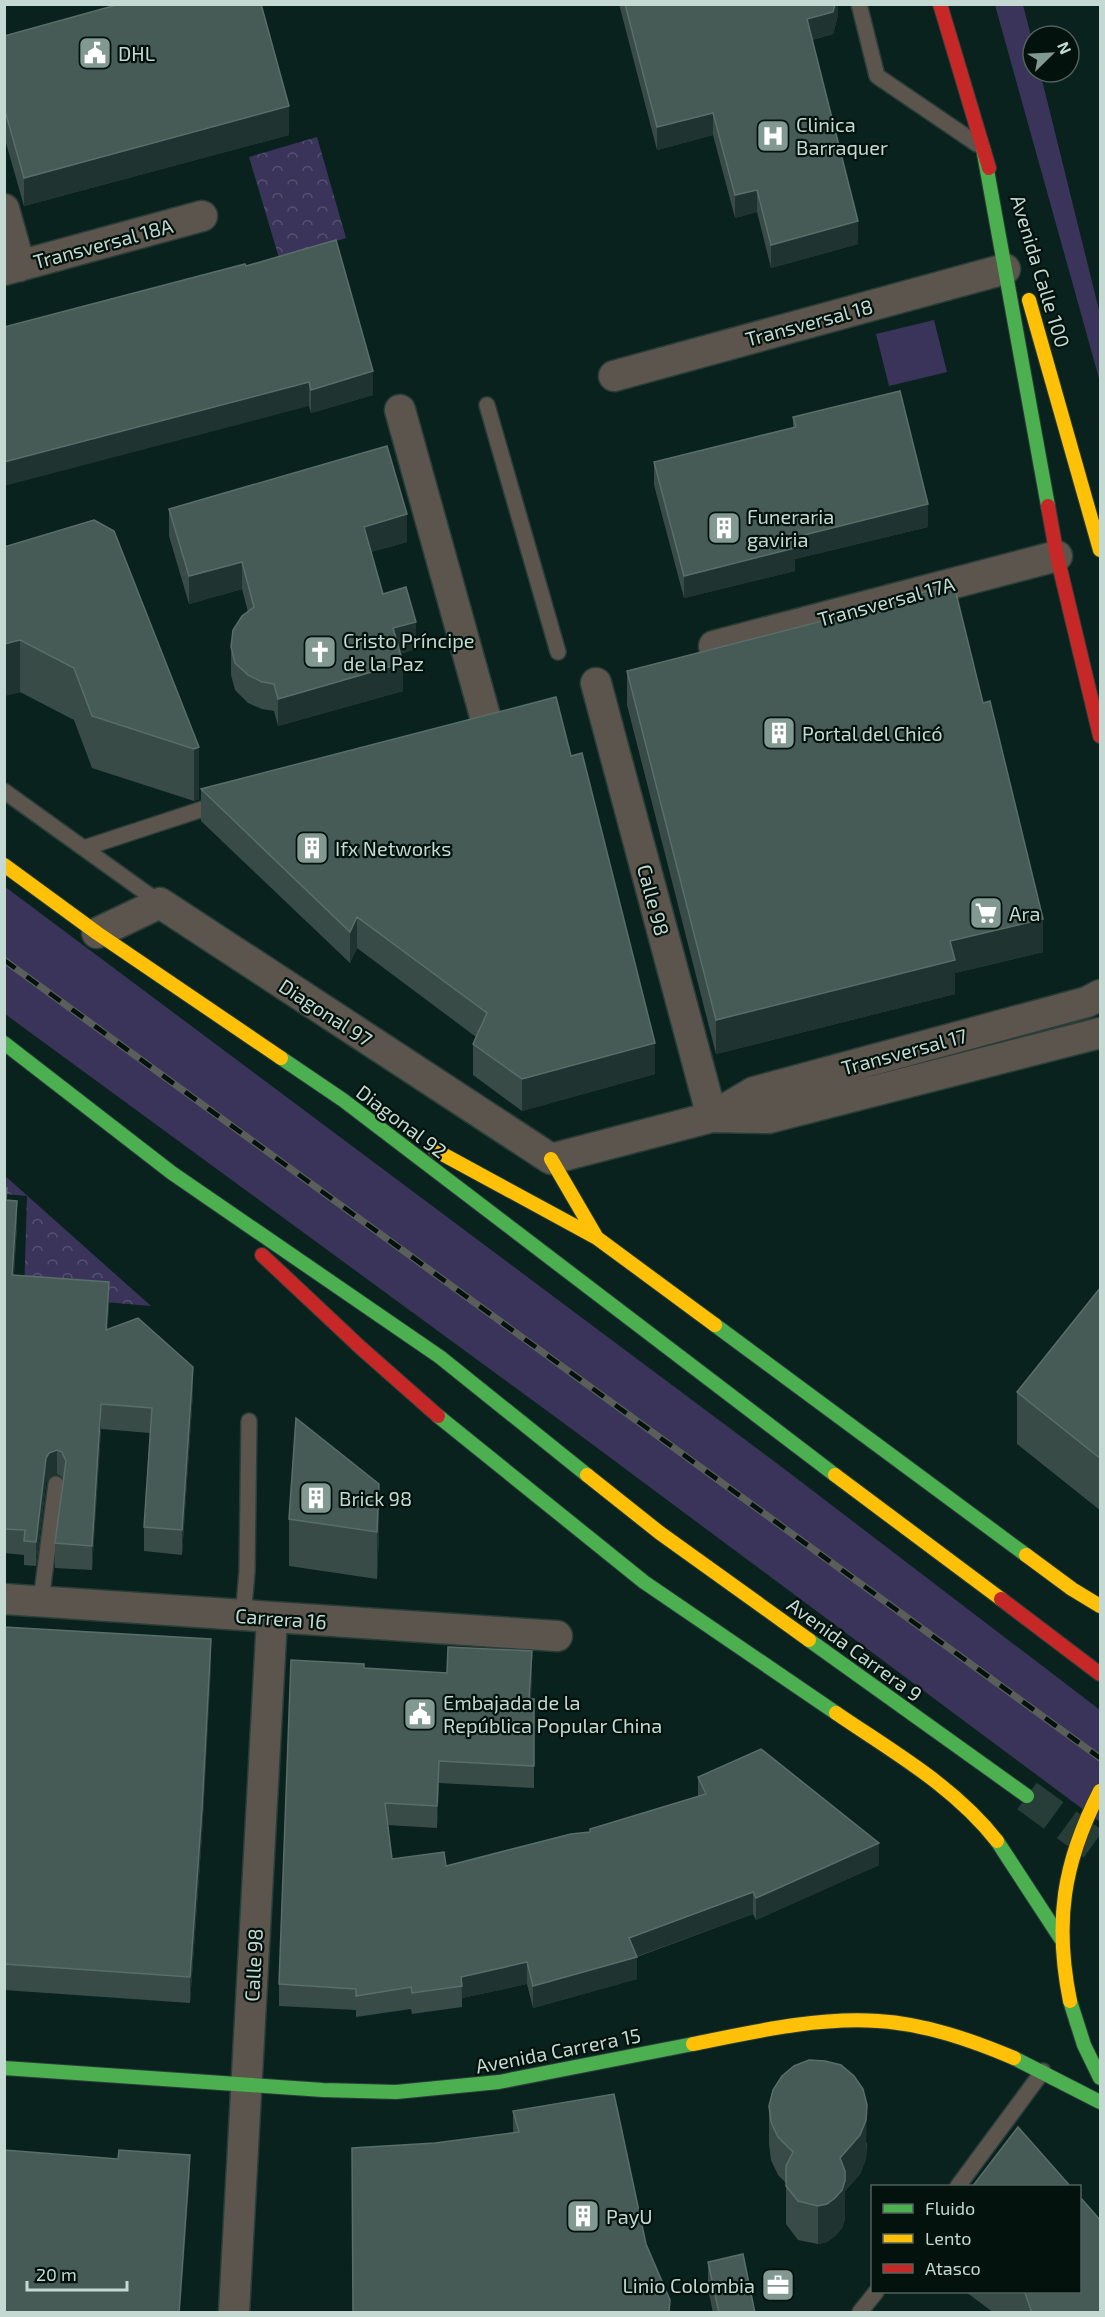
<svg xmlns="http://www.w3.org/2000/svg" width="1105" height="2317" font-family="'Exo 2',sans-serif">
  <defs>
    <pattern id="park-crowns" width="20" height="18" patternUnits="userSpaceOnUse" patternTransform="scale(1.5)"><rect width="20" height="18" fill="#3a345a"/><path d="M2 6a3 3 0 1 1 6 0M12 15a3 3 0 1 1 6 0" fill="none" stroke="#555171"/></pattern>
  </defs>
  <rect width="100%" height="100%" fill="#0a221d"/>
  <path fill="#3a345a" d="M995,5h28l10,39v28h7l60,242v68z
    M934,320l13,52 -58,14 -13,-52z
    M4,886l779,582 317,242v112l-531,-395 -564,-413z"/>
  <path fill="url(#park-crowns)" d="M317,137l29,101 -67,20 -30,-101z
    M4,1175l147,131 -127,-11 3,-99 -22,-2z"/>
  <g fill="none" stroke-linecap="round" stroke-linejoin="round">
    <path stroke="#263d38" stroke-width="33" stroke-dasharray="33 16" stroke-linecap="butt" d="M1027,1796l73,53"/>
    <defs>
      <path id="lane" d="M859,4l18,72 100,68
        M487,405l71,247
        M4,791l156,112
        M84,848l134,-44
        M41,1601l15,-117
        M243,1616l4,-44 2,-151
        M958,2186l85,-115
        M860,2312l16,-20"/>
      <path id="street" d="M4,209l16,57
        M4,270l198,-54
        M614,376l391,-107
        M400,410l85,306
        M714,646l343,-90
        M596,683l116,434
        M97,933l63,-30 391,256 161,-42 42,-25 333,-90 13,-7
        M712,1117l57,1 331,-85
        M4,1599l553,37
        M234,2312l38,-694"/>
      <path id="fast" d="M983,148l65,358
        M4,1043l168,130 268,184 147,118
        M281,1058l62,42 492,375
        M715,1325l311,230
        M438,1416l206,166 192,131
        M809,1640l218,156
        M997,1841l64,98
        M1070,2001l14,44 16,33
        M1014,2058l86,44
        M4,2068l319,22 73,2 103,-10 194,-38"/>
      <path id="slow" d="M1029,300l71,250
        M4,865l93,68 184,125
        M435,1150l162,88 118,87
        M551,1159l46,79
        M587,1475l73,58 149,107
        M835,1475l166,124
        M1026,1555l46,34 28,17
        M836,1713c57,39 118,73 161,128
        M1070,2001c-16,-79 -7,-138 30,-210
        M693,2044c60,-12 124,-27 185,-23 48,3 93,19 136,37"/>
      <path id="jam" d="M940,4l49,164
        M1048,506l9,50 43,180
        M262,1255l99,93 77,68
        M1001,1599l99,75"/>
    </defs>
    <use href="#lane" stroke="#2a3e39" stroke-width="18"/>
    <use href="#street" stroke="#2a3e39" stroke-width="33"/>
    <use href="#fast" stroke="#2a3e39" stroke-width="16"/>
    <use href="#slow" stroke="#2a3e39" stroke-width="16"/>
    <use href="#jam" stroke="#2a3e39" stroke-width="16"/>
    <use href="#lane" stroke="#5c554e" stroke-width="15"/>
    <use href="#street" stroke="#5c554e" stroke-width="30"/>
    <use href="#fast" stroke="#4caf50" stroke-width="14"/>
    <use href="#slow" stroke="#ffc107" stroke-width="14"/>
    <use href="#jam" stroke="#c62828" stroke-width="14"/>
    <defs>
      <path id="rail" d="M4,960l1096,798"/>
    </defs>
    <use href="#rail" stroke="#5b5f5a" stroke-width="7"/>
    <use href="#rail" stroke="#03120d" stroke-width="4.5" stroke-dasharray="14" stroke-linecap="butt"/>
  </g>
  <path fill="#384b47" d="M619,4h219v11l-5,19 -21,6 46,204 -87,24 -14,-56 -22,6 -22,-83 -56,15z
    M4,36l285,99 -265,71 -20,-70z
    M246,266l127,129 -62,18 -2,-7z
    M793,417l135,110 -133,32v12l-111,27 -30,-113v-23l139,-34z
    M169,509l238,33 -36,10 12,42 33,55 -16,5 3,37 -125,35 -4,-15 -12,-2 -14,-6 -13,-13 -4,-15v-28l17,-35 -6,-23 -53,15 -20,-68z
    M4,547l195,200v52l-5,2 -102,-33 -18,-48 -54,-28 -16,4z
    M872,604l171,348 -88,21v21l-239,60 -89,-349v-34l245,-63z
    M571,756l84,318 -133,37 -49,-36v-31l3,-7 -119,-89 -7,15 -149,-142v-32z
    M4,1188l3,12 10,26 -3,49 95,32 -2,22 86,63 -11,163 -38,-4v-24l6,-94 -49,-4 -9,141 -37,-2v-25l8,-64 -1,-2 -5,-3 -8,4 -3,5 -10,83 -12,-1v-10l-20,-2z
    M1101,1287v224l-84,-67v-52z
    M289,1519l90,12 -2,48 -88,-13z
    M4,1627l207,39 -9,169 -12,168 -186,-13z
    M364,1668l83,5 85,-1 -1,27 3,67v22l-95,-5 -2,45 -50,-3 5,34 54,7 144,-34 108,-36v-19l181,88 -123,55 -3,-6 -116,43v22l-104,29 -6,-24 -65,14v9l-50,7 -1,-5 -55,8v-7l-77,-4v-22z
    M769,2106l98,37 -1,16 -6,15 -15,17v28l-3,9 -7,8 -8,6 -9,2 -20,-4 -12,-16v-41l-8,-8 -7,-15 -2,-16z
    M513,2111l133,133 24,69 -235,-170 78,-10z
    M708,2262l47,51h-42l-5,-24z
    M966,2292h114l21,21h-107z"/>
  <path fill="#1f3430" d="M835,4h3v11l-5,19 -26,7v-22z
    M289,106v29l-265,71v-28z
    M713,113v22l-56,15v-23z
    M757,190v22l-22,6v-23z
    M858,221v23l-87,24v-23z
    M373,371v24l-62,18v-23z
    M309,382v24l-305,80v-24z
    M928,504v23l-133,32v12l-111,27v-22l108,-38z
    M407,514v28l-43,12v-27z
    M242,562v27l-53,15v-28z
    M416,622v27l-23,7v-28z
    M20,640v52l-16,4v-52z
    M403,663v28l-125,35v-27z
    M199,747v52l-5,2v-52z
    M357,917v31l-7,15v-31z
    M1043,919v33l-88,21v21l-239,60v-34l234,-79z
    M655,1043v31l-133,37v-32z
    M17,1201v25l-5,74v-25z
    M109,1282v25l-3,47v-24z
    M193,1367v25l-11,163v-25z
    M101,1404v25l-9,141v-24z
    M57,1450v24l-8,4 -3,5 -10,83v-24l10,-84 3,-5z
    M379,1484v47l-2,48v-47z
    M211,1639v27l-9,169 -12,168v-26z
    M532,1651v21l-3,49v-22z
    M439,1761v22l-2,45v-22z
    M879,1843v22l-123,55v-22z
    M753,1892v22l-124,45v-21z
    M637,1957v22l-104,29v-22z
    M527,1962v22l-65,14 -1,-21z
    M867,2105l-1,54 -6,15 -15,17v28l-3,9 -7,8 -8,6 -9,2v-38z
    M190,2155v23l-10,135h-1z"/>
  <path fill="#465a56" stroke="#5a6e69" stroke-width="1.5" d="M120,4h141l28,102 -265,72 -20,-71v-71z
    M625,4h210l-2,8 -26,7 51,202 -87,24 -14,-55 -22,5 -22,-82 -56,14z
    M336,240l37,131 -62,19 -2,-8 -305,80v-135l241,-63 1,2z
    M900,391l28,113 -136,34 3,10 -111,28 -30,-114 142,-35 -3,-10z
    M387,446l20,68 -43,13 19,67 23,-7 10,35 -23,6 10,35 -125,36 -4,-15 -12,-2 -14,-7 -13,-12 -4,-16 2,-17 9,-14 12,-9 -12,-45 -53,14 -20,-67z
    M94,520l20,11 85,216 -5,2 -102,-33 -18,-48 -54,-28 -16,4v-97z
    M954,585l29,118 7,-2 53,218 -93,22 5,19 -239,60 -89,-349 246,-63 -1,-4z
    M556,697l15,59 11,-3 73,290 -133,36 -49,-35 14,-31 -130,-96 -7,15 -149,-143z
    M4,1188h3l-1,12 11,1 -5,74 97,7 -3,48 32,-12 55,49 -11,163 -38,-3 8,-119 -51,-4 -9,142 -37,-3 11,-82 -4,-9 -5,-2 -8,3 -3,5 -10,84 -12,-1 1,-11 -21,-1z
    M1101,1287v172l-84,-67z
    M296,1418l83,66 -2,48 -88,-13z
    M4,1627l207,12 -9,170 -12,168 -186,-13z
    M448,1647l84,4 -3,48h5v67l-95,-5 -2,45 -52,-3 7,56 52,-7 2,14 125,-32 19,-2v-3l116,-35 -8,-17 63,-28 118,94 -123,55 -3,-6 -124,46 8,19 -104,29 -6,-24 -66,15 1,9 -50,7 -1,-6 -55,9v-7l-77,-5 12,-324 73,4v4l83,5z
    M809,2060l16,1 16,4 13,11 9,13 4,16 -1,15 -6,15 -20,23 5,13v10l-3,9 -7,8 -8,6 -9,2 -20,-5 -12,-15v-20l7,-14 -15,-15 -7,-15 -2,-16 4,-16 9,-14 12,-10z
    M614,2094l32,150 24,56 -1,13h-316l-1,-165 83,-5 84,-11 -6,-21z
    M1018,2127l53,60h-99z
    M4,2150l114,9 1,-9 71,5 -11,158h-175z
    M1080,2197l21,24v92h-69l-7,-20 -2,-1h57z
    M743,2254l12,59h-36l-11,-51z"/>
  <defs>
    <symbol id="civic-square" viewBox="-11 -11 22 22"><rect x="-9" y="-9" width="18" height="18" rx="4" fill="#829992" stroke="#03120d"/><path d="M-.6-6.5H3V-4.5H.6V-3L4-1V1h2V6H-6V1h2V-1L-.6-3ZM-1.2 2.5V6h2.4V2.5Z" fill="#fff"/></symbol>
    <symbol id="hospital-square" viewBox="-11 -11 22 22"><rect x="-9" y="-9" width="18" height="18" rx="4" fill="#829992" stroke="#03120d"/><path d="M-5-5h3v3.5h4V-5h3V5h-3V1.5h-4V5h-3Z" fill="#fff"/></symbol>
    <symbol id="building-square" viewBox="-11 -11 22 22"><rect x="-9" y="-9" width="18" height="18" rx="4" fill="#829992" stroke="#03120d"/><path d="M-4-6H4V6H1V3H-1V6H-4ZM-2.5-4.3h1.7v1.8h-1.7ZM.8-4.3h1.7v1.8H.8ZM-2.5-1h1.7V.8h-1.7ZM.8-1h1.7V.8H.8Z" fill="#fff"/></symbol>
    <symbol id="church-square" viewBox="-11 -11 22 22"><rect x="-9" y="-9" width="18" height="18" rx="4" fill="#829992" stroke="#03120d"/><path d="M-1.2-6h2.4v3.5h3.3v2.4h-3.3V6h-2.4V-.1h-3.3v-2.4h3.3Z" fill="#fff"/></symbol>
    <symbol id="supermarket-square" viewBox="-11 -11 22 22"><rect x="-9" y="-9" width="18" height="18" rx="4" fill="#829992" stroke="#03120d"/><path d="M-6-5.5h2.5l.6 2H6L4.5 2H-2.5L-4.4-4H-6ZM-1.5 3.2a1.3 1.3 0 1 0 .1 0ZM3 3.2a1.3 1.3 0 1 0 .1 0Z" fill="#fff"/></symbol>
    <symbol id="office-square" viewBox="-11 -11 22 22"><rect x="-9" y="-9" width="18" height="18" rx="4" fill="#829992" stroke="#03120d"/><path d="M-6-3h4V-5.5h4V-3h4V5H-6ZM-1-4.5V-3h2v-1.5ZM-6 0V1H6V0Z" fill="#fff"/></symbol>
  </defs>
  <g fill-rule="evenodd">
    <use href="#civic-square" x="76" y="34" width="38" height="38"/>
    <use href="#hospital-square" x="754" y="117" width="38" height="38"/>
    <use href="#building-square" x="705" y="509" width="38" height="38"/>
    <use href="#church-square" x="301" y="633" width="38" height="38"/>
    <use href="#building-square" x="760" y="714" width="38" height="38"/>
    <use href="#building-square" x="293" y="829" width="38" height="38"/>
    <use href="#supermarket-square" x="967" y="894" width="38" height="38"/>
    <use href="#building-square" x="297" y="1479" width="38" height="38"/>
    <use href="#civic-square" x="401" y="1695" width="38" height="38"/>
    <use href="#building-square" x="564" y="2197" width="38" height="38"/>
    <use href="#office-square" x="759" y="2266" width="38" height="38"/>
  </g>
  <g text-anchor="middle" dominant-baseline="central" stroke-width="4.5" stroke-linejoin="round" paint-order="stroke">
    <g font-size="20" fill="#c3d9d1" stroke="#03120d" text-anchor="start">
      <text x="118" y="53">DHL</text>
      <text x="796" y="124">Clinica<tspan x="796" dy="23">Barraquer</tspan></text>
      <text x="747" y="516">Funeraria<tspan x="747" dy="23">gaviria</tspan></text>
      <text x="343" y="640">Cristo Príncipe<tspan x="343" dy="23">de la Paz</tspan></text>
      <text x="802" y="733">Portal del Chicó</text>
      <text x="335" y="848">Ifx Networks</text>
      <text x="1009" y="913">Ara</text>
      <text x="339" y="1498">Brick 98</text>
      <text x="443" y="1702">Embajada de la<tspan x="443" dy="23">República Popular China</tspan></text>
      <text x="606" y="2216">PayU</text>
      <text x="755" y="2285" text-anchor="end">Linio Colombia</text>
    </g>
    <g font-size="20" fill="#c3d9d1" stroke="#03120d">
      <text transform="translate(103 243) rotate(-15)">Transversal 18A</text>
      <text transform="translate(1041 271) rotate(73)">Avenida Calle 100</text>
      <text transform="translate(809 322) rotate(-15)">Transversal 18</text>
      <text transform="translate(886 601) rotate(-15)">Transversal 17A</text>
      <text transform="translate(654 900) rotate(75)">Calle 98</text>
      <text transform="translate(326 1012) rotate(33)">Diagonal 97</text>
      <text transform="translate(904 1051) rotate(-15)">Transversal 17</text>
      <text transform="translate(402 1121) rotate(37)">Diagonal 92</text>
      <text transform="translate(281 1618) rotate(4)">Carrera 16</text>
      <text transform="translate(855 1649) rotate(36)">Avenida Carrera 9</text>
      <text transform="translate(253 1965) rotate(-87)">Calle 98</text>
      <text transform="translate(558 2050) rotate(-11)">Avenida Carrera 15</text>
    </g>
  </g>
  <rect width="1105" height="2317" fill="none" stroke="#c3d9d1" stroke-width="12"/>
  <rect x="871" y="2185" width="210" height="108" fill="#03120d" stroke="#50625b" stroke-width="1.5"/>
  <rect x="883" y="2204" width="30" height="9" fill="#4caf50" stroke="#50625b" stroke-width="1.5"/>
  <text x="925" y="2215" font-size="18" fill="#c3d9d1">Fluido</text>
  <rect x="883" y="2234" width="30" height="9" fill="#ffc107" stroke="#50625b" stroke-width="1.5"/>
  <text x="925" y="2245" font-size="18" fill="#c3d9d1">Lento</text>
  <rect x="883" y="2264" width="30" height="9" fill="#c62828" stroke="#50625b" stroke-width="1.5"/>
  <text x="925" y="2275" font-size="18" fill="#c3d9d1">Atasco</text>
  <g transform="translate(1051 54) rotate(66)"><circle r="28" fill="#03120d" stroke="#50625b" stroke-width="1.5"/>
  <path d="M0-4.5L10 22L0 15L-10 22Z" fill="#829992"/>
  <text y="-9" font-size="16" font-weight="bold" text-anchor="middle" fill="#c3d9d1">N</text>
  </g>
  <path d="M27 2281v9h100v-9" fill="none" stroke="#c3d9d1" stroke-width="3"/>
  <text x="36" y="2281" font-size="18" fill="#c3d9d1" stroke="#03120d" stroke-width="4.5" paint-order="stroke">20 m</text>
</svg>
